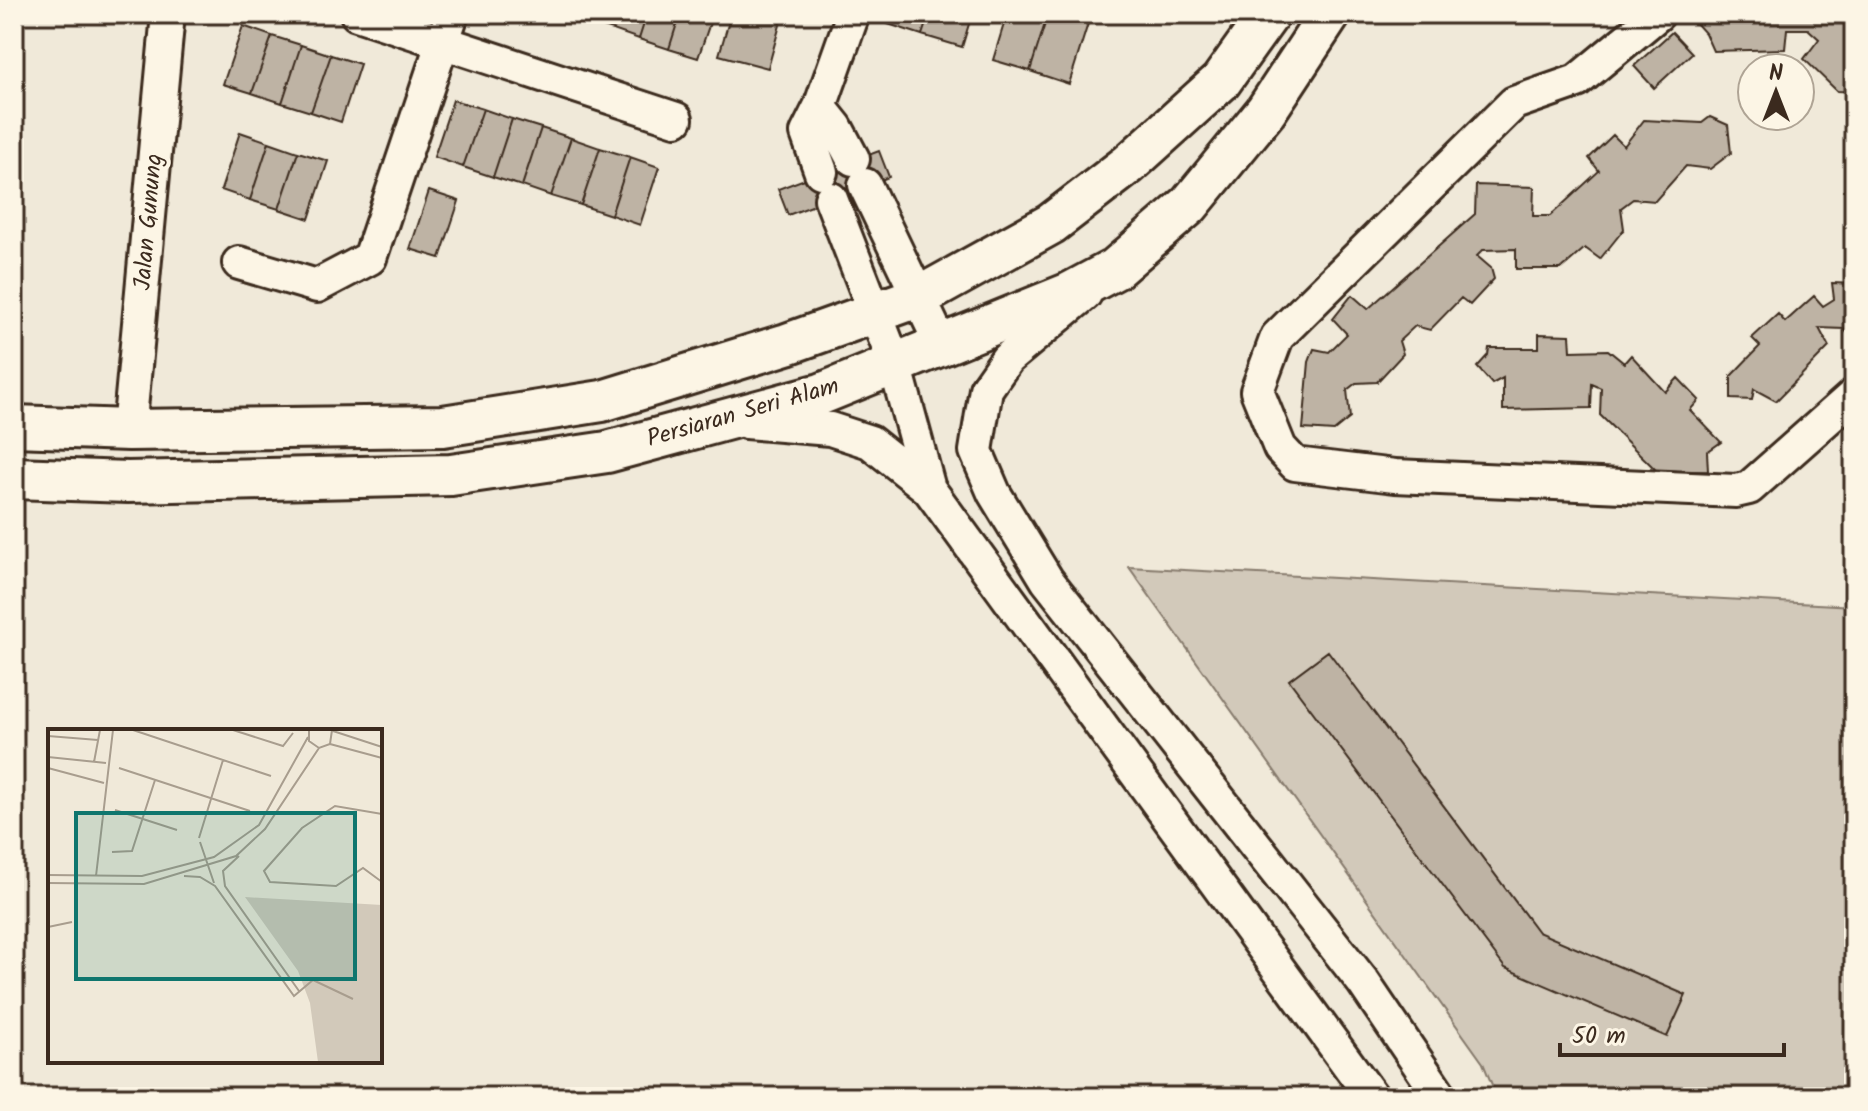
<svg xmlns="http://www.w3.org/2000/svg" width="1868" height="1111" font-family="Kalam,sans-serif">
  <rect width="100%" height="100%" fill="#f0e9d9"/>
  <filter id="ink" filterUnits="userSpaceOnUse"><feTurbulence type="fractalNoise" baseFrequency=".0125" numOctaves="2"/><feDisplacementMap in="SourceGraphic" scale="16" xChannelSelector="R" yChannelSelector="G"/><feConvolveMatrix kernelMatrix="1 2 1 2 8 2 1 2 1" color-interpolation-filters="sRGB"/></filter>
  <g filter="url(#ink)">
    <path fill="#d2c9ba" stroke="#867a6c" stroke-width="2" d="M1129,567l725,39v491h-357l-14,-34z"/>
    <path fill="#beb3a4" stroke="#3b2a1e" stroke-width="2" d="M582,14h33l-5,15 -30,-9z
      M615,14h32l-8,25 -29,-10z
      M647,14h33l-11,35 -30,-10z
      M680,14h33l-15,44 -29,-9z
      M731,14h52l-15,54 -49,-13z
      M888,14h41l-7,21 -37,-12z
      M929,14h43l-10,33 -40,-12z
      M1007,14h41l-18,57 -37,-11z
      M1048,14h43l-22,70 -39,-13z
      M1688,14h151l15,16v62l-17,-1 -33,-32 15,-20 -11,-10h-21l-2,20 -72,2 -8,-18z
      M243,26l29,10 -20,57 -29,-9z
      M1672,32l20,21 -38,35 -20,-22z
      M272,36l29,9 -19,58 -30,-10z
      M301,45l30,10 -20,57 -29,-9z
      M331,55l29,9 -19,58 -30,-10z
      M453,100l30,9 -20,58 -29,-10z
      M483,109l29,10 -19,58 -30,-10z
      M1710,117l18,8 3,28 -21,16 -24,-3 -31,35 -22,-2 -12,9 3,21 -24,30 -15,-11 -24,21h-45v-20l-33,1 -6,6 14,12 3,11 -24,26 -9,-7 -31,32 -15,-4 -16,15 4,13 -26,28 -21,1 -9,7 3,28 -16,13 -31,-2 6,-67 5,-13 15,3 18,-18 -14,-15 19,-24 16,14 107,-95 1,-29 58,2 -1,29h17l49,-45 -10,-13 24,-23 11,11 20,-26 58,3z
      M512,119l29,9 -19,58 -29,-9z
      M541,128l30,10 -20,58 -29,-10z
      M240,132l29,10 -19,58 -29,-10z
      M571,138l29,10 -19,57 -30,-9z
      M269,142l29,10 -19,57 -29,-9z
      M600,148l30,9 -19,58 -30,-10z
      M879,151l10,26 -101,38 -10,-26z
      M298,152l30,9 -19,58 -30,-10z
      M630,157l29,10 -19,58 -29,-10z
      M429,191l30,10 -19,57 -30,-9z
      M1832,283l22,1v58l-10,-13 -25,-1 10,19 -53,54 -22,-12 -2,11 -21,-1v-23l29,-30 -8,-8 26,-24 7,8 29,-26 9,10 11,-7z
      M1539,334l31,1 1,16 37,-1 16,13 7,-8 34,37 13,-14 21,22 -9,10 31,32 -14,10 1,19 -50,1 -58,-57 1,-27 -9,-4 -1,24 -88,2v-32l-11,6 -15,-17 11,-12 1,-7h50z
      M1328,651l210,281 148,63 -19,42 -162,-69 -216,-288z"/>
    <g fill="none" stroke-linecap="round" stroke-linejoin="round">
      <defs>
        <path id="minor" d="M357,14l319,105
          M1658,14l-81,67 -63,22 -237,234 -20,54 23,57 15,16 100,12 341,15 13,-3 105,-93
          M820,107l16,20 17,32
          M821,172l-14,-39 13,-26 33,-93
          M865,185l77,161
          M831,199l64,165 34,125
          M239,263l78,23 53,-28 82,-244
          M1085,294l-78,65 -21,30 -10,62 18,42 53,87 316,402 78,115
          M746,422l84,7 40,13 59,47 443,608
          M129,430l39,-416"/>
        <path id="major" d="M14,426l115,4 314,-4 159,-25 185,-57 134,-48 130,-72 78,-60 92,-83 48,-67
          M14,478l114,4 323,-7 156,-23 214,-58 249,-101 45,-24 74,-64 77,-94 64,-97"/>
      </defs>
      <use href="#minor" stroke="#3b2a1e" stroke-width="38"/>
      <use href="#major" stroke="#3b2a1e" stroke-width="46"/>
      <use href="#minor" stroke="#fcf5e5" stroke-width="32"/>
      <use href="#major" stroke="#fcf5e5" stroke-width="40"/>
    </g>
  </g>
  <g text-anchor="middle" dominant-baseline="central" stroke-width="8" stroke-linejoin="round" paint-order="stroke">
    <g font-size="24" fill="#3b2a1e" stroke="#fcf5e5">
      <text transform="translate(149 222) rotate(-85)">Jalan Gunung</text>
      <text transform="translate(743 413) rotate(-16)">Persiaran Seri Alam</text>
    </g>
  </g>
  <g transform="translate(48 729)">
    <rect width="334" height="334" fill="#f0e9d9"/>
    <path d="M197,168l137,8v157h-64l-8,-59 -12,-32z" fill="#d2c9ba"/>
    <path fill="none" stroke="#a89d8e" stroke-width="2" d="M85,1l138,46M185,1l50,16 10,-13M261,1v11l10,7 11,-4 2,-14M285,2l49,16M0,7l50,4M282,15l52,14M0,28l58,6M46,33l6,-32M0,39l56,15M71,39l131,43M67,81l62,20M334,85l-47,-8 -33,22 -38,43 6,11 66,4 27,-18 19,14M151,109l24,-78M152,113l14,41M64,123l20,-1 23,-71M191,127l-16,15 2,15 74,105M0,146l94,1 72,-19 45,-32 49,-88M48,147l17,-146M136,147l16,1 15,9 79,110 19,-16 40,19M0,154l96,1 92,-28 29,-27 54,-81M0,198l24,-5"/>
    <path fill="#0f766e" fill-opacity="0.15" stroke="#0f766e" stroke-width="4" d="M28,84h279v166h-279z"/>
    <rect width="334" height="334" fill="none" stroke="#3b2a1e" stroke-width="4"/>
  </g>
  <rect width="1868" height="1111" fill="none" stroke="#fcf5e5" stroke-width="48"/>
  <rect x="24" y="24" width="1820" height="1063" fill="none" stroke="#3b2a1e" stroke-width="3" filter="url(#ink)"/>
  <g transform="translate(1776 92)"><circle r="38" fill="#fcf5e5" stroke="#afa495" stroke-width="2"/>
  <path d="M0-6L14 30L0 20L-14 30Z" fill="#3b2a1e"/>
  <text y="-12" font-size="22" font-weight="bold" text-anchor="middle" fill="#3b2a1e">N</text>
  </g>
  <path d="M1560 1043v12h224v-12" fill="none" stroke="#3b2a1e" stroke-width="4"/>
  <text x="1572" y="1043" font-size="24" fill="#3b2a1e" stroke="#fcf5e5" stroke-width="6" paint-order="stroke">50 m</text>
</svg>
